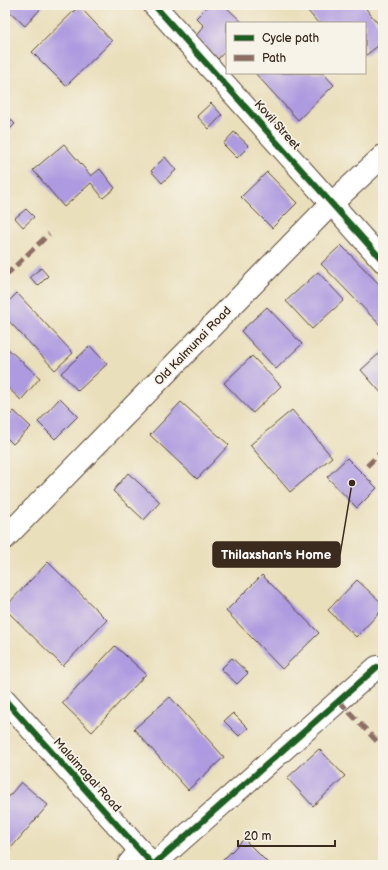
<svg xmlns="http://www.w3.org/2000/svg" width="388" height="870" font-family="'Balsamiq Sans',sans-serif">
  <rect width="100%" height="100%" fill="#f7f3e8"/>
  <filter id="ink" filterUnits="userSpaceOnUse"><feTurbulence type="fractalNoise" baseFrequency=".025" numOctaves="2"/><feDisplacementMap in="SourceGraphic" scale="8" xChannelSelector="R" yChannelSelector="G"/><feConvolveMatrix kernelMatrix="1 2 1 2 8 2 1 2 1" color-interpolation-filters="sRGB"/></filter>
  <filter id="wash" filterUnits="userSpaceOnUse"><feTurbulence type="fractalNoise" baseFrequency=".012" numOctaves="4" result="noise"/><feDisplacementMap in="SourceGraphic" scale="16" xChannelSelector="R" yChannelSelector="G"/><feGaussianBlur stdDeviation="0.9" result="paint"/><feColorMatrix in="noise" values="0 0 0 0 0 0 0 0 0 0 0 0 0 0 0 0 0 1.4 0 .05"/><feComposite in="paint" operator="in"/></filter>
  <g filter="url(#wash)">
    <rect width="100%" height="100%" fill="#eadfbb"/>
    <g id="blocks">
      <path fill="#ad9ae0" d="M5,5h39l-19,21 -20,-19z
        M209,5h15l19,18h-16v26l-9,10 -23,-22 9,-11 -8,-8z
        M303,5h60l20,25v12l-18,14v-33h-47z
        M79,6l33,35 -46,45 -34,-34z
        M255,73h68l11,12 -36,35z
        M211,103l11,12 -13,14 -12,-13z
        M5,113l10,11 -10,10z
        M234,132l15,14 -12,12 -14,-14z
        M64,144l27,32 9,-7 15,19 -12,10 -12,-15 -27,24 -31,-37z
        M165,157l11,13 -14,13 -11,-12z
        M267,172l30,31 -25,25 -31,-31z
        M26,209l8,8 -11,10 -8,-9z
        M341,245l42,43v34l-3,3 -59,-61z
        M41,268l7,8 -10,10 -8,-9z
        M318,272l26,28 -32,29 -26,-28z
        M17,293l56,60 -18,17 -50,-53v-12z
        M267,307l35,37 -26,25 -35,-38z
        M90,346l17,18 -29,27 -17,-18z
        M7,348l33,30 -19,22 -16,-15v-35z
        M383,350v45l-22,-25z
        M252,356l29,30 -28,27 -29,-30z
        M60,398l18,18 -23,23 -17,-17z
        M181,402l48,43 -32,34 -47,-44z
        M292,410l40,47 -42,35 -40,-47z
        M14,411l17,16 -18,17 -8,-8v-16z
        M347,458l30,30 -20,20 -30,-31z
        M128,473l32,29 -16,18 -31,-29z
        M48,562l59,58 -44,46 -58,-57v-2z
        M262,575l57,58 -37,36 -56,-58z
        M357,580l26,24v5l-27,28 -28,-27z
        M115,646l31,28 -54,58 -30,-29z
        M232,658l16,15 -11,11 -16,-15z
        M170,697l54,60 -36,33 -54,-61z
        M233,713l15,15 -9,8 -15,-15z
        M319,749l26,27 -32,30 -26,-28z
        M21,782l27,23 -43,50v-54z
        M244,839l26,26h-52z"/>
    </g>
  </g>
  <g filter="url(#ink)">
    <use href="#blocks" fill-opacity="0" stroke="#554536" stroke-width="1"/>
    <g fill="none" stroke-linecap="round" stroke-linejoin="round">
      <defs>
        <path id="minor" d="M154,5l229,256
          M5,700l148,165
          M128,865l12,-15
          M153,865l224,-198"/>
        <path id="major" d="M5,538l327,-335 51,-47"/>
      </defs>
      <use href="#minor" stroke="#554536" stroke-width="24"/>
      <use href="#major" stroke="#554536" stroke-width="24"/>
      <use href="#minor" stroke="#fff" stroke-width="22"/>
      <use href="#major" stroke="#fff" stroke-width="22"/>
      <path stroke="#8d6e63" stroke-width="5" stroke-dasharray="10 5" stroke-linecap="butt" d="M5,276l44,-42
        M367,466l16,-16
        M339,701l44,47"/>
      <defs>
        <path id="cycleway" d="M154,5l229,256
          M5,700l148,165
          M153,865l224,-198"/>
      </defs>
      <use href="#cycleway" stroke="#f7f3e8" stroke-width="8"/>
      <use href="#cycleway" stroke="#1b5e20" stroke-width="6"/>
    </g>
  </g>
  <g text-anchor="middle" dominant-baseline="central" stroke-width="3.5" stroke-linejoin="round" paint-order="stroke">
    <g font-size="12" fill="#3b2a1e" stroke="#f7f3e8">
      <text transform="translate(277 125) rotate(48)">Kovil Street</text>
      <text transform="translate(193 346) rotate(-46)">Old Kalmunai Road</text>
      <text transform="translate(87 775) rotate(48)">Malaimagal Road</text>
    </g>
  </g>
  <path fill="none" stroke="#3b2a1e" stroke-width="1.5" d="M352 483L340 555"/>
  <circle fill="#3b2a1e" stroke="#f7f3e8" stroke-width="1.5" cx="352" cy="483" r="4"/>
  <rect fill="#3b2a1e" stroke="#3b2a1e" stroke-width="1.5" x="213" y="542" width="127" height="25" rx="4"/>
  <g font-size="13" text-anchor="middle" font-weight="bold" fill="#fff">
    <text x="276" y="559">Thilaxshan's Home</text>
  </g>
  <rect width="388" height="870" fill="none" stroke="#f7f3e8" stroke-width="20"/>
  <rect x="226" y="22" width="140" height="52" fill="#f7f3e8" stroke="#aca397"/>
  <rect x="234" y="35" width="20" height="6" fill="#1b5e20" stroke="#aca397"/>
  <text x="262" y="42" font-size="12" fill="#3b2a1e">Cycle path</text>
  <rect x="234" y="55" width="20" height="6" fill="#8d6e63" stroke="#aca397"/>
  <text x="262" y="62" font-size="12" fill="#3b2a1e">Path</text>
  <path d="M238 840v6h97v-6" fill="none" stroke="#3b2a1e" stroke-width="2"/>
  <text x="244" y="840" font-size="12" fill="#3b2a1e" stroke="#f7f3e8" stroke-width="3" paint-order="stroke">20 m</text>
</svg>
